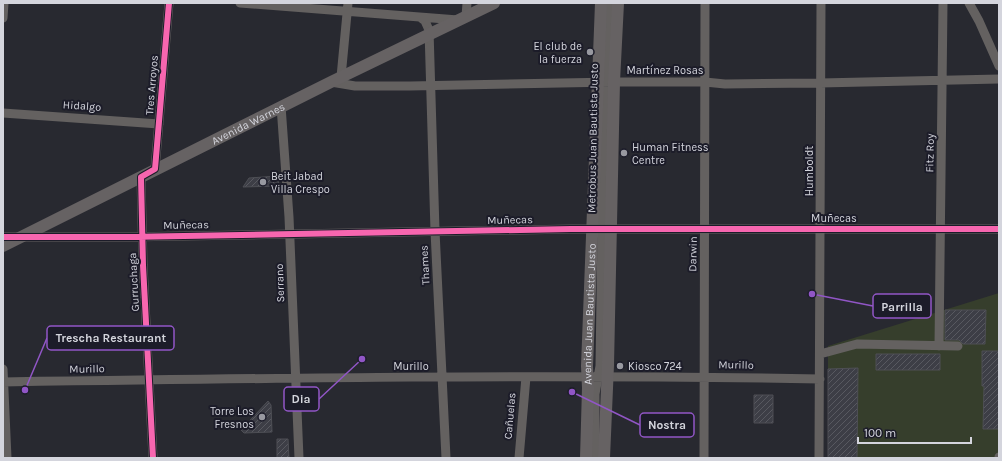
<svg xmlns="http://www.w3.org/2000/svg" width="1002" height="461" font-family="Karla,sans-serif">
  <defs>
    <pattern id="building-hatch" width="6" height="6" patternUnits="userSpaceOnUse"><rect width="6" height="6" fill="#3d3e46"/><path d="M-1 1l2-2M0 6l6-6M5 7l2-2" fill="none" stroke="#585960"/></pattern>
  </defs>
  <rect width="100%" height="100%" fill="#282930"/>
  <path fill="#363e2c" d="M999,293v165h-171v-112z"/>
  <path fill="url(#building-hatch)" stroke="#4e4f55" d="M278,176l1,10 -36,1 6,-9z
    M945,310h41l-1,34h-22l-4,-4h-14z
    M982,351h17v78h-16l1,-43h-2z
    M876,354h64v16h-64z
    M858,368l-1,90h-29v-89z
    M754,395h19v28h-19z
    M268,401l3,4 1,27 -28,1 -3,-3z
    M277,439h11l1,19h-12z"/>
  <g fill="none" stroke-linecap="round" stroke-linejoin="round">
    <path stroke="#646160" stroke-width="9" d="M240,3l218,17
      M969,3l10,18 20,45
      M466,16l1,-13
      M3,18l1,-15
      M421,18l4,3 4,9 6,201 11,227
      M341,77l7,-74
      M331,82l24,4h55l204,-4h91l20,2 95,-1 179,-4
      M281,106l8,111 10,241
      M3,113l156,11
      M155,169l14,-166
      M141,177l2,88 10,193
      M3,237h123l445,-8h428
      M939,346l4,-343
      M820,354l37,-10 101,2
      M3,369l4,89
      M3,382c272,-4 545,-8 817,-3
      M519,458l7,-81
      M595,458v-64l5,-28 2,-137 7,-226
      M704,458l1,-455
      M819,458l2,-455
      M999,458v-1"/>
    <g stroke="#666263" stroke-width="12">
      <path id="s1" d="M3,246l328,-164 163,-79"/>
      <path id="s2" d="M586,458l2,-70 -1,-22 14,-363"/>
      <path d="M604,458l4,-93 6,-283 4,-79"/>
    </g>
    <defs>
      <path id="cycleway" d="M3,237h123l445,-8h428
        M153,458l-10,-193 -2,-88 14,-8 14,-166"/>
    </defs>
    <use href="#cycleway" stroke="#1c1c29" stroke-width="8"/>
    <use href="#cycleway" stroke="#f766af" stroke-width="6"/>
  </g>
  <g fill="#9899a0" stroke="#1c1c29" stroke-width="1.5">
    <circle cx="590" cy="52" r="4"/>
    <circle cx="624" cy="153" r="4"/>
    <circle cx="263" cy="182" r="4"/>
    <circle cx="620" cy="366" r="4"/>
    <circle cx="262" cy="417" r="4"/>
  </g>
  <g text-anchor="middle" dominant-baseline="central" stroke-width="4" stroke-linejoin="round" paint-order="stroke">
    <g font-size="11" fill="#d4d5dd" stroke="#1c1c29" text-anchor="start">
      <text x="582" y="46" text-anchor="end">El club de<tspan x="582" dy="13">la fuerza</tspan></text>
      <text x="632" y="147">Human Fitness<tspan x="632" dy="13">Centre</tspan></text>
      <text x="271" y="176">Beit Jabad<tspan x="271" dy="13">Villa Crespo</tspan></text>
      <text x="628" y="366">Kiosco 724</text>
      <text x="254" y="411" text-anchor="end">Torre Los<tspan x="254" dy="13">Fresnos</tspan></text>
    </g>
    <g font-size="11" fill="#d4d5dd" stroke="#1c1c29">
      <text x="665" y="70">Martínez Rosas</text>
      <text transform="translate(152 85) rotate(-85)">Tres Arroyos</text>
      <text transform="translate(82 106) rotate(4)">Hidalgo</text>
      <text stroke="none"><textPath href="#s1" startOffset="274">Avenida Warnes</textPath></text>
      <text transform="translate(593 138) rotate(-89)">Metrobus Juan Bautista Justo</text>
      <text transform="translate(930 153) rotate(-89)">Fitz Roy</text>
      <text transform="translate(809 171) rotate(-90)">Humboldt</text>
      <text x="834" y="218">Muñecas</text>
      <text transform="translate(510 220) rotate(-1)">Muñecas</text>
      <text transform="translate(186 225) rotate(-1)">Muñecas</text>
      <text transform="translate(693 254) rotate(-89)">Darwin</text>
      <text transform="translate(425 265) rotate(-93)">Thames</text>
      <text transform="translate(134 282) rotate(-93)">Gurruchaga</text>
      <text transform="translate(280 283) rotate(-92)">Serrano</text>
      <text stroke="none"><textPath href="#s2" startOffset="144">Avenida Juan Bautista Justo</textPath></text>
      <text transform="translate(736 365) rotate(1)">Murillo</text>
      <text x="411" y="366">Murillo</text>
      <text transform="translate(87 369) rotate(-1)">Murillo</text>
      <text transform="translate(510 416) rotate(-85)">Cañuelas</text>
    </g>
  </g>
  <path fill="none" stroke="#9156c6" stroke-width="1.5" d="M812 294L873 306M25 390L47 338M362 359L319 399M572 392L640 425"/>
  <g fill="#9156c6" stroke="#1c1c29" stroke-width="1.5">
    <circle cx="812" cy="294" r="4"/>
    <circle cx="25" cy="390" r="4"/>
    <circle cx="362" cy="359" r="4"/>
    <circle cx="572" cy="392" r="4"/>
  </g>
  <g fill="#1c1c29" stroke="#9156c6" stroke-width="1.5">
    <rect x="873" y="294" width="58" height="24" rx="4"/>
    <rect x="47" y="326" width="127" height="24" rx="4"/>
    <rect x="284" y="387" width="35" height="24" rx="4"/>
    <rect x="640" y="413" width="54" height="24" rx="4"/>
  </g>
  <g font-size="12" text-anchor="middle" font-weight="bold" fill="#d4d5dd">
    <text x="902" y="311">Parrilla</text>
    <text x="111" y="342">Trescha Restaurant</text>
    <text x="301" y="403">Dia</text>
    <text x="667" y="429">Nostra</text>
  </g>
  <rect width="1002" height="461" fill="none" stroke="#d4d5dd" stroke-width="8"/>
  <path d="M858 437v6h113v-6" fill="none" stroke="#d4d5dd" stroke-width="2"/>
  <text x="864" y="437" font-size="12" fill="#d4d5dd" stroke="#1c1c29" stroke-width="3" paint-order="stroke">100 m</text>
</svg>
